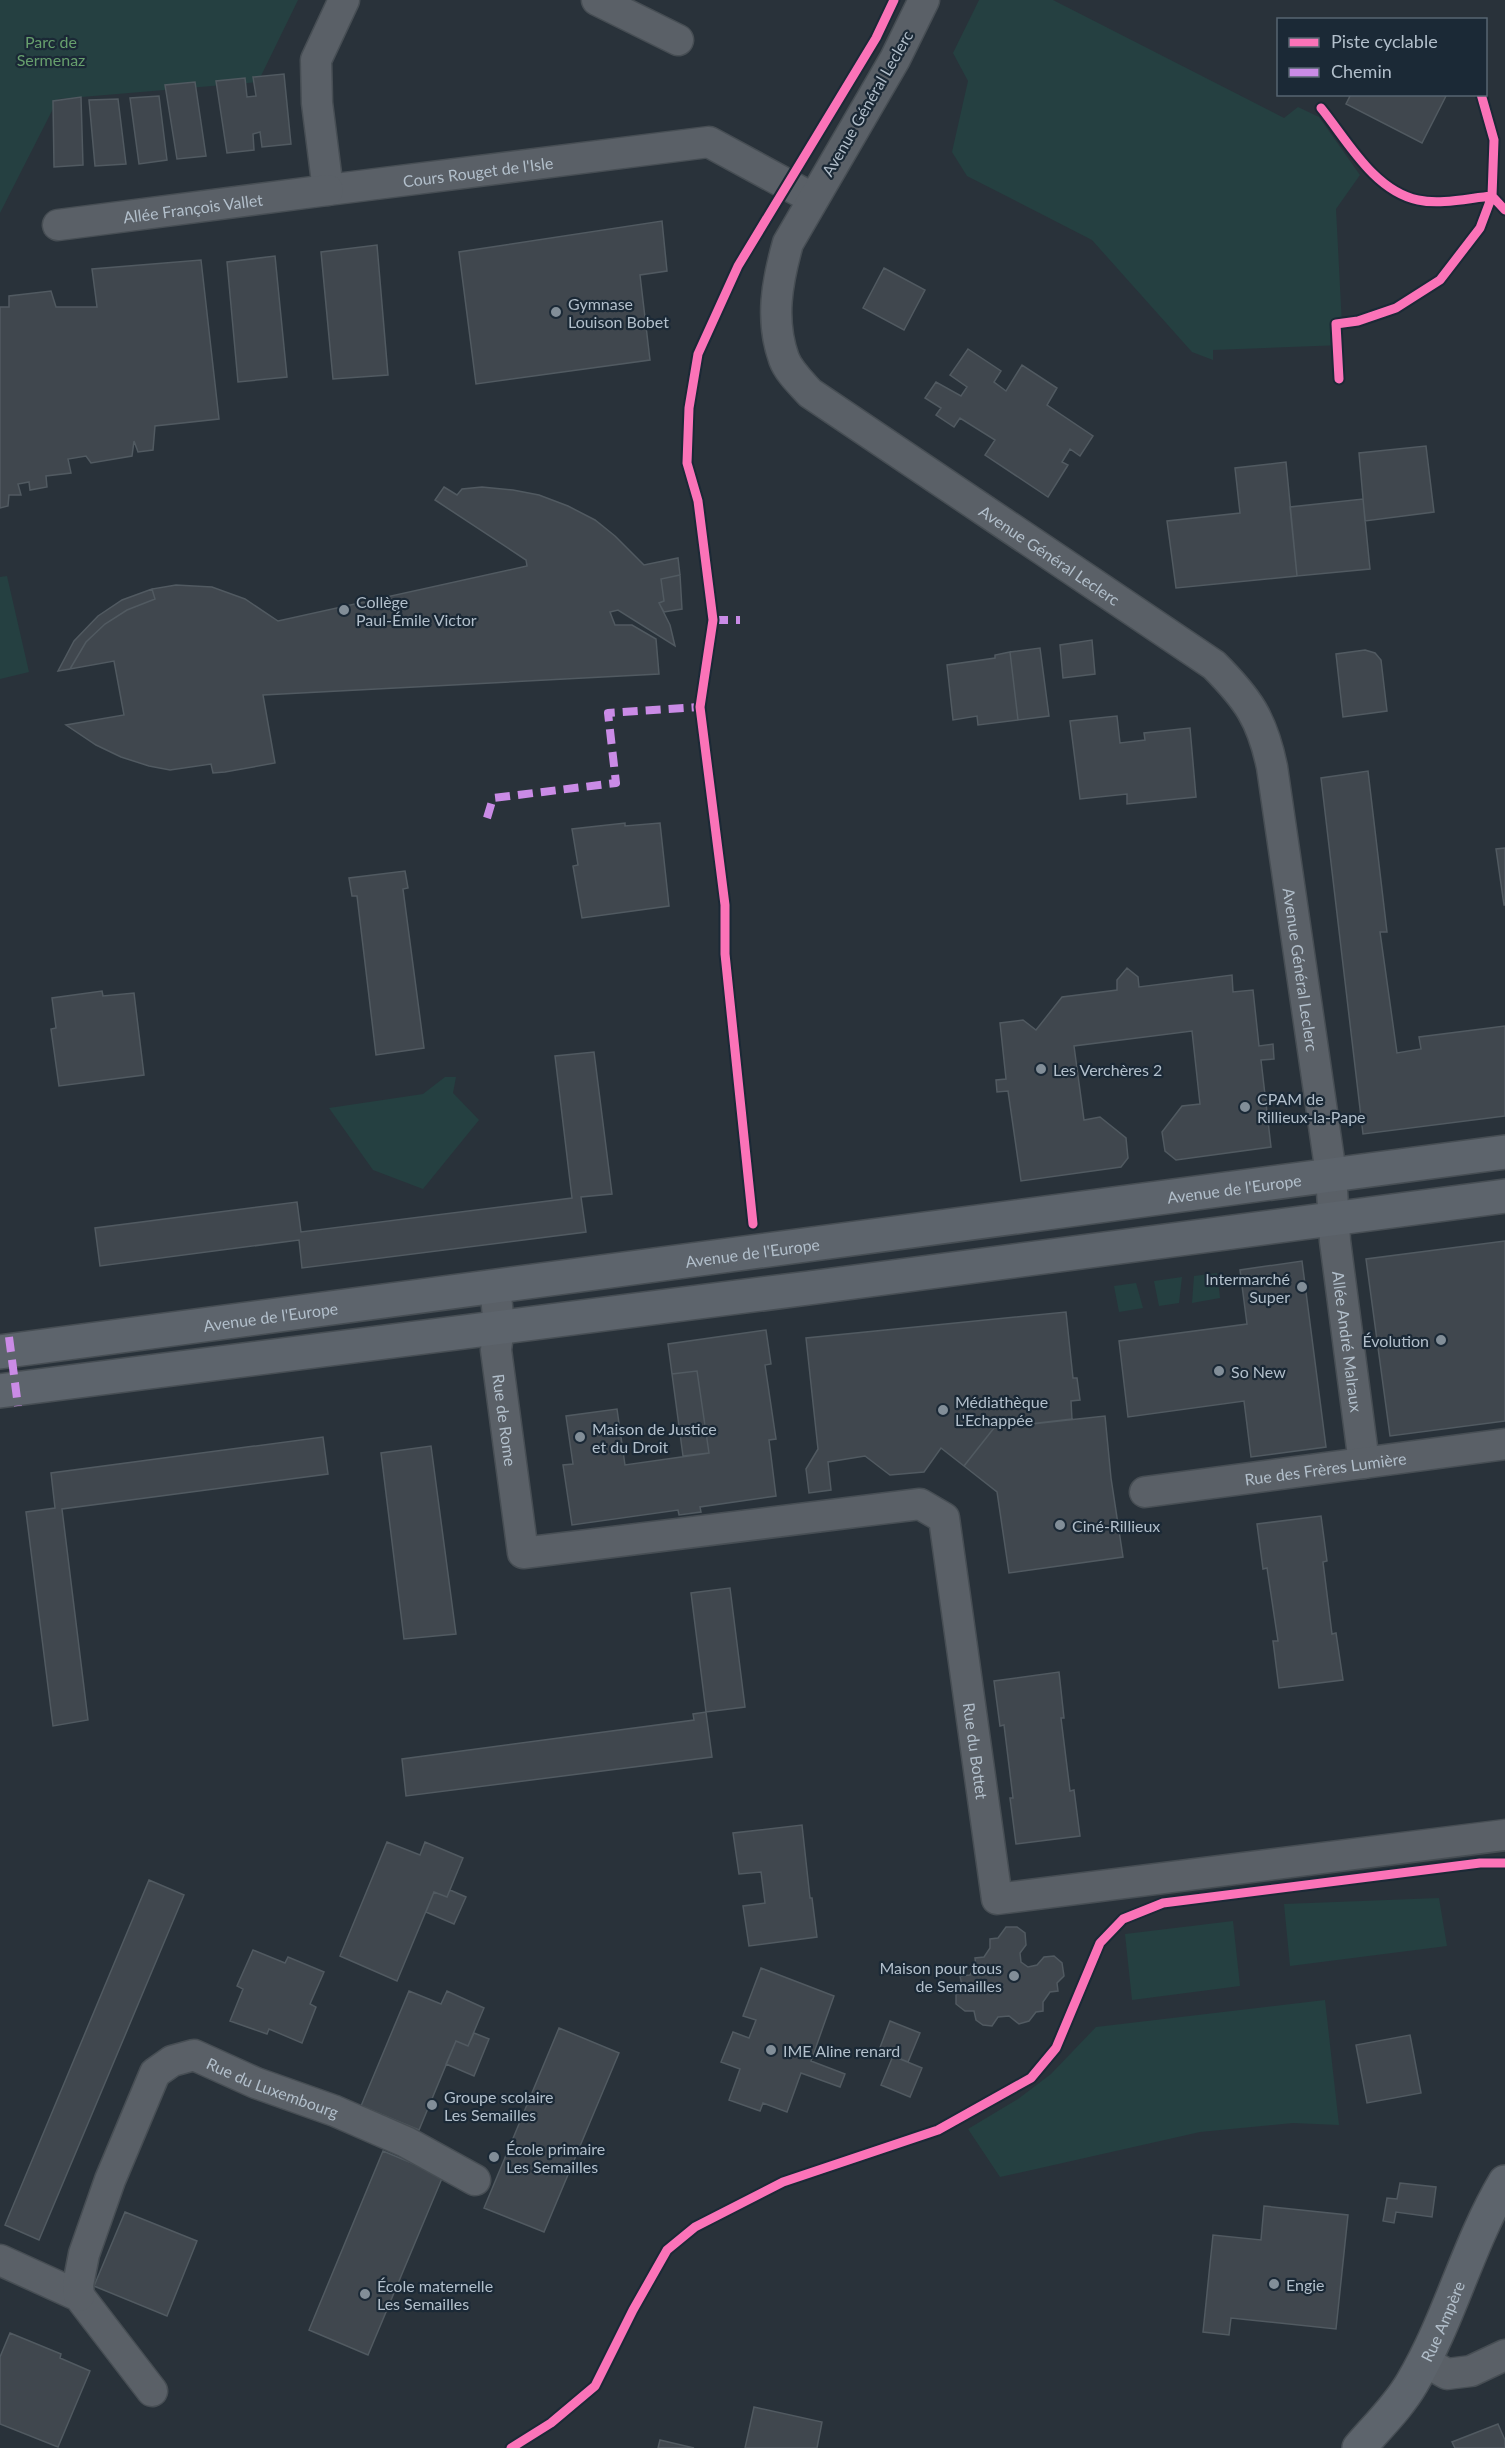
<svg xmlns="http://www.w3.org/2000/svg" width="1505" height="2448" font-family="Lato,sans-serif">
  <rect width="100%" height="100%" fill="#29323a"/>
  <path fill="#254041" d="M0,0h298l-40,82 -200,17 -58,114z
    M979,0h74l231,118 14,-11 21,10 41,58 -24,34 7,136 -130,5v10l-21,-8 -100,-112 -125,-64 -15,-24 16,-71 -15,-28z
    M7,576l22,96 -29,7v-102z
    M445,1077h11l-3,16 26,27 -56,69 -50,-19 -44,-62 94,-14z
    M1217,1273l3,25 -28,5 2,-27z
    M1182,1277l-3,26 -20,3 -5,-25z
    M1136,1283l7,25 -24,4 -5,-26z
    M1439,1898l8,48 -157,20 -6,-62z
    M1233,1921l7,65 -108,14 -7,-66z
    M1325,2000l14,125 -46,-2 -93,9 -200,45 -32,-48 50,-30 33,-25 45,-47z"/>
  <path fill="#40474e" stroke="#515a61" stroke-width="1.5" d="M284,74l7,70 -29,3 -2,-15 -7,2 1,16 -27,3 -11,-72 29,-3 2,19 9,-1 -3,-19z
    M195,82l11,74 -29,3 -12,-74z
    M1351,94h96l-25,49 -76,-39z
    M159,96l8,64 -28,4 -9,-66z
    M81,97l2,68 -29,2 -1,-66z
    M118,99l8,65 -31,2 -6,-66z
    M662,221l5,50 -27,4 10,85 -174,24 -17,-132z
    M377,245l11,130 -55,4 -12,-127z
    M275,256l12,121 -49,5 -11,-120z
    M201,260l18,159 -64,7 -2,24 -15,2 -4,-11 -2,15 -41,7 -5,-7 -18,3 3,14 -25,3 1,11 -17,3 -1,-8 -11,2 3,11h-12l-1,11 -8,2v-201h9v-11l42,-5 5,16h41l-5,-38z
    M884,268l41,22 -21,40 -41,-22z
    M968,349l33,22 -7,11 12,9 16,-26 35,23 -10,17 46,31 -13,20 -10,-7 -8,13 6,3 -20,32 -63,-42 10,-15 -35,-22 -6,9 -18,-12 5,-7 -16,-10 11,-16 25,14 6,-9 -17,-12z
    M1426,446l8,66 -69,9 -6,-68z
    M1286,462l11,114 -121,12 -9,-67 73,-8 -5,-45z
    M444,487l13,8 5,-6 20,-2 31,3 26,5 29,11 27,14 20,16 29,29 34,-7 2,17 -19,4 3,22 -5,2 11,22 5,21 -57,-36 -8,2 5,13h17l24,14 3,35 -396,21 12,68 -50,9 -12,1 -2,-9 -41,6 -21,-4 -28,-9 -25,-12 -30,-20 58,-10 -10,-54 -44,8 16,-27 19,-18 22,-14 28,-11 -3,-10 24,-4 36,2 33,12 33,22 249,-55 -1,-6 -91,-60z
    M1363,499l7,70 -73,7 -7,-69z
    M680,575l2,34 -18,3 -5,-9 5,-2 -3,-22z
    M152,589l3,10 -28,11 -22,14 -19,18 -16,27 -12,2 16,-30 24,-25 24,-16z
    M1092,640l3,34 -32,4 -3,-33z
    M1040,648l9,68 -31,4 -8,-68z
    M1365,650l10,3 6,7 6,51 -44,6 -7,-63z
    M1010,652l8,68 -40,5 -1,-9 -24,4 -6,-55 48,-7v-3z
    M1117,716l3,27 25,-3 -1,-7 46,-5 6,69 -69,7v-10l-47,5 -10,-78z
    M1368,771l19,161h-7l17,121 24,-4 -2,-12 86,-11v90l-142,18 -42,-356z
    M625,823v3l35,-3 9,83 -87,12 -9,-52 5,-1 -6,-36z
    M1505,848v57h-1l-8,-56z
    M405,871l3,17 -5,1 21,159 -48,7 -19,-159h-5l-3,-18z
    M1127,968l11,9 1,10 93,-12 1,17 20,-2 6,56 14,-2 1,15 -13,1 10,87 -95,13 -11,-9 -3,-19 20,-26 18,-2 -8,-73 -118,15 10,74 16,-3 26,21 2,20 -7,9 -100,14 -13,-90 -11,1 -1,-12 10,-1 -6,-56 23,-3 13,10 26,-33 55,-7v-10z
    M102,991l1,5 31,-3 10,82 -85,11 -8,-57 5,-1 -4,-30z
    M594,1052l18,142 -31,3 5,35 -284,36 -3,-28 -199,26 -5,-38 202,-26 4,30 271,-34 -17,-142z
    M1505,1241v180l-115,15 -24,-177z
    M1302,1261l24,186 -75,10 -7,-56 -116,16 -9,-76 128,-17 -7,-54z
    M1066,1312l7,66h4l3,22 -9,1 1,18 -78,9 -30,38 -23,-18 -17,24 -34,3 -25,-19 -37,6 3,28 -22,3 -3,-24 12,-20 -12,-111z
    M766,1330l5,34 -6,1 11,74 -7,1 7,56 -76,11 1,5 -22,3 -1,-5 -106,15 -9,-60 10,-1 -7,-48 51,-7 8,56 84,-12 -12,-82 -25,3 -4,-30z
    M697,1371l12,82 -26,3 -11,-82z
    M1105,1416l6,62 12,79 -114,16 -12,-81 -33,-26 30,-38z
    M323,1437l5,37 -266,35 26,211 -35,6 -27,-214 29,-4 -4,-35z
    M431,1446l25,188 -52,5 -23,-186z
    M1321,1516l6,45 -4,1 9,72 4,-1 7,47 -64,8 -6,-47h5l-11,-73 -4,1 -6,-45z
    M730,1588l15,119 -39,5 -15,-119z
    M1059,1672l5,46h-3l9,73 4,-1 6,46 -64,8 -6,-46h3l-9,-73 -4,1 -6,-45z
    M706,1712l6,45 -306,39 -4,-37 292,-39 -1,-6z
    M802,1825l8,73h2l5,39 -68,9 -6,-40 22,-3 -4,-31 -22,2 -6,-41z
    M387,1842l33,13 5,-13 38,16 -16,39 -13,-5 -37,89 -57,-25z
    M149,1880l35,15 -145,345 -34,-15z
    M450,1890l16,7 -12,27 -28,-12 8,-20 13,5z
    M1006,1927h11l8,6 1,12 -6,8 1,9 7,5 9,-2 7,-8 10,-1 8,7 2,13 -7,7 1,8 -8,1 -7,10v9l-7,1 -7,9 -10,3 -10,-8 -11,1 -6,9 -9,-1 -7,-5 -2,-9h-9l-9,-7v-9l6,-9 -2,-10 10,-1 6,-9 -1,-8 9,-1 6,-9v-9l8,-1z
    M253,1950l32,13 3,-6 36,15 -14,32 6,3 -14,36 -33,-14 -2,5 -37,-13 13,-32 -6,-3z
    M761,1968l73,28 -23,65 34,13 -5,13 -39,-14 -14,39 -24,-9 -3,8 -31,-11 11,-31 -19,-7 12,-30 16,6 7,-18 -13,-4z
    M409,1991l32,13 6,-13 37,17 -16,38 -12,-5 -37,89 -58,-24z
    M890,2021l30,12 -12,29 -29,-12z
    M559,2028l60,25 -75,179 -60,-24z
    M474,2033l15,6 -15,37 -28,-12 10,-23 12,5z
    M1410,2035l11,58 -54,10 -11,-58z
    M893,2056l29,12 -12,29 -29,-12z
    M383,2151l60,25 -75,179 -59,-25z
    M1400,2183l36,4 -4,30 -36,-5 -2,11 -11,-2 4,-23 10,1z
    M1264,2206l84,9 -12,114 -105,-11 -2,17 -26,-3 10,-97 48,5z
    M125,2212l72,29 -30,75 -73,-30z
    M10,2333l51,21 -1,4 30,13 -32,76 -58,-23v-67z
    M754,2407l68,15 -5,26h-72z
    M1498,2424l7,16v8h-50l-3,-6z
    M660,2440l34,8h-36z"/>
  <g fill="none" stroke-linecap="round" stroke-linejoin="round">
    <defs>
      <g id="street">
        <path id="s1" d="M344,0l-28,60 1,43 11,87 381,-48 103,56"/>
        <path d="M597,0l81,40"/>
        <path id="s2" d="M924,0l-29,59 -107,184c-11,39 -18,77 -4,116 5,13 17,24 26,34l404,272c34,34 48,54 58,102l59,407 4,67 29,222"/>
        <path id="s3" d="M58,225l270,-35"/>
        <path id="s4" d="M495,1286l4,40 -3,24 27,203 397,-49 24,14 53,381 508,-64"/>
        <path id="s5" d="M1145,1492l360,-48"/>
        <path d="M0,2260l79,36 73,95"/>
        <path id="s6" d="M79,2296l-1,-11 6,-31 26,-74 45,-107 17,-12 22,-6 62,28 79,28 71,31 69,38"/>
        <path d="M1424,2361l23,13 24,-3 34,-16"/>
      </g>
      <g id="secondary">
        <path id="s7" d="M0,1352l1505,-200"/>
        <path d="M0,1391l809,-103 696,-92"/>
        <path id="s8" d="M1359,2448c18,-21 39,-41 53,-65 38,-64 55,-137 93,-201"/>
      </g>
    </defs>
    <use href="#street" stroke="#474e54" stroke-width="33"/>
    <use href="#secondary" stroke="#474e54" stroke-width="36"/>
    <use href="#street" stroke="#5a6067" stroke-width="30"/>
    <use href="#secondary" stroke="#5d646c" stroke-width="33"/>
    <path stroke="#ca8be6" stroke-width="8" stroke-dasharray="15 8" stroke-linecap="butt" d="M713,620h27
      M487,818l6,-20 123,-15 -8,-70 92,-6v-3
      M9,1337l9,69"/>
    <defs>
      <path id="cycleway" d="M1481,94l13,46 -2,56 13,14
        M1321,108c26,32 53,83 97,92 23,5 51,-2 74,-4l-12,32 -40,52 -44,28 -38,13 -22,3 3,55
        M753,1224l-28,-270v-49l-25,-198 13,-87 -15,-119 -11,-38 2,-55 9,-54 40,-88 138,-228 18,-38
        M511,2448l40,-25 44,-37 38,-76 34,-60 28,-23 88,-45 155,-52 93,-52 25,-30 44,-105 23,-24 40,-16 317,-40h25"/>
    </defs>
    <use href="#cycleway" stroke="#1b2936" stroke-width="13"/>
    <use href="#cycleway" stroke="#fb73b8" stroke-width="9"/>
  </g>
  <g fill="#828e98" stroke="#1b2936" stroke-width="2">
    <circle cx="556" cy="312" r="6"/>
    <circle cx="344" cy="610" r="6"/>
    <circle cx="1041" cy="1069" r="6"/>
    <circle cx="1245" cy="1107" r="6"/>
    <circle cx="1302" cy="1287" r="6"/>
    <circle cx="1441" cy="1340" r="6"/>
    <circle cx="1219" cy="1371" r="6"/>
    <circle cx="943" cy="1410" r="6"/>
    <circle cx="580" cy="1437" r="6"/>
    <circle cx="1060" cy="1525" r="6"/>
    <circle cx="1014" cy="1976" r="6"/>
    <circle cx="771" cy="2050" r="6"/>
    <circle cx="432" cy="2105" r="6"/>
    <circle cx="494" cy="2157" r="6"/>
    <circle cx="1274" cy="2284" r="6"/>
    <circle cx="365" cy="2294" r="6"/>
  </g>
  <g text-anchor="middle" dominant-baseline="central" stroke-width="4.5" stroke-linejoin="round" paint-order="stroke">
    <g font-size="16" fill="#679f6d" stroke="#1b2936">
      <text x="51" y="41">Parc de<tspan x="51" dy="18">Sermenaz</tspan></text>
    </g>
    <g font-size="16" fill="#b2bfcb" stroke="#1b2936">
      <text transform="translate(867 103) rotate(-60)">Avenue Général Leclerc</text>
      <text stroke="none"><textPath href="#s1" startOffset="348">Cours Rouget de l'Isle</textPath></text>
      <text stroke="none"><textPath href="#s3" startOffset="136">Allée François Vallet</textPath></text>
      <text stroke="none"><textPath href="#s2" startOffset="729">Avenue Général Leclerc</textPath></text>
      <text stroke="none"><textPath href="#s2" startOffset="1251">Avenue Général Leclerc</textPath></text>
      <text stroke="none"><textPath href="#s7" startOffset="1245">Avenue de l'Europe</textPath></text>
      <text stroke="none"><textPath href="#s7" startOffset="759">Avenue de l'Europe</textPath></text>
      <text stroke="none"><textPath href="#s7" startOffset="273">Avenue de l'Europe</textPath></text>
      <text stroke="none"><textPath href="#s2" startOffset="1626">Allée André Malraux</textPath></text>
      <text stroke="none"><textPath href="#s4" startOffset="135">Rue de Rome</textPath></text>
      <text stroke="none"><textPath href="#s5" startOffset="182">Rue des Frères Lumière</textPath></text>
      <text stroke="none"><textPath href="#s4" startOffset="932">Rue du Bottet</textPath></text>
      <text stroke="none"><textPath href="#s6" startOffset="366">Rue du Luxembourg</textPath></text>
      <text stroke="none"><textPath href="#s8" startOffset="153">Rue Ampère</textPath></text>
    </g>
    <g font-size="16" fill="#b2bfcb" stroke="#1b2936" text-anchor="start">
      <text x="568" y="303">Gymnase<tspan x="568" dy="18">Louison Bobet</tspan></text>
      <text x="356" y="601">Collège<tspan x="356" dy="18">Paul-Émile Victor</tspan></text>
      <text x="1053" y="1069">Les Verchères 2</text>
      <text x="1257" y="1098">CPAM de<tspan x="1257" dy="18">Rillieux-la-Pape</tspan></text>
      <text x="1290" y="1278" text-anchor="end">Intermarché<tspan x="1290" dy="18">Super</tspan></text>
      <text x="1429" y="1340" text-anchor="end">Évolution</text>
      <text x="1231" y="1371">So New</text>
      <text x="955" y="1401">Médiathèque<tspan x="955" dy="18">L'Echappée</tspan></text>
      <text x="592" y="1428">Maison de Justice<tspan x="592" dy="18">et du Droit</tspan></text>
      <text x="1072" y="1525">Ciné-Rillieux</text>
      <text x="1002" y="1967" text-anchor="end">Maison pour tous<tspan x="1002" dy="18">de Semailles</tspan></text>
      <text x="783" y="2050">IME Aline renard</text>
      <text x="444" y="2096">Groupe scolaire<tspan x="444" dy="18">Les Semailles</tspan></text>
      <text x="506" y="2148">École primaire<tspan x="506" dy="18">Les Semailles</tspan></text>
      <text x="1286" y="2284">Engie</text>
      <text x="377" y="2285">École maternelle<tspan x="377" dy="18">Les Semailles</tspan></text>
    </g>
  </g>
  <rect x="1277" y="18" width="210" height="78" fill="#1b2936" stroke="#576572" stroke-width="1.5"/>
  <rect x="1289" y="38" width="30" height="9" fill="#fb73b8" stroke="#576572" stroke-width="1.5"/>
  <text x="1331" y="48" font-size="18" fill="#b2bfcb">Piste cyclable</text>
  <rect x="1289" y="68" width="30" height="9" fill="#ca8be6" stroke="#576572" stroke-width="1.5"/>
  <text x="1331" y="78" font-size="18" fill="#b2bfcb">Chemin</text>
</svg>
